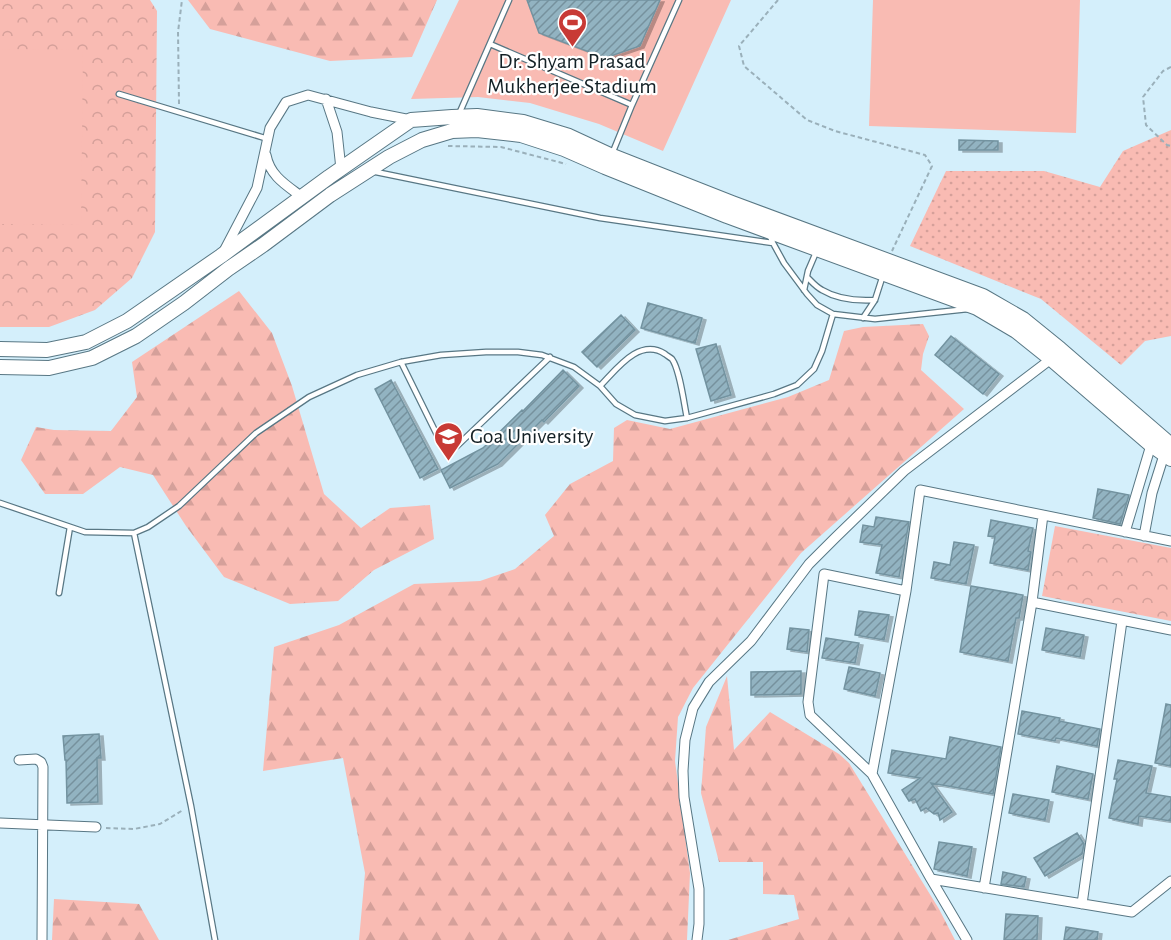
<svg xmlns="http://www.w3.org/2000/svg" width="1171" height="940" font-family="'Alegreya Sans',sans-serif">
  <defs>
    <pattern id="grass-dots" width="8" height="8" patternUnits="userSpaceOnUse" patternTransform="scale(1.5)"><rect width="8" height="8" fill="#f9bbb3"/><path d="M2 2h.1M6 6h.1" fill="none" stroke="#d5a09a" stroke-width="1.8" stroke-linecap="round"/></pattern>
    <pattern id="forest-firs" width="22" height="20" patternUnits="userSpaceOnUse" patternTransform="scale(1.5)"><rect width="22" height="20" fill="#f9bbb3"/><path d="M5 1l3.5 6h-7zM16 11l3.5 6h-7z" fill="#d5a09a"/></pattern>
    <pattern id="park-crowns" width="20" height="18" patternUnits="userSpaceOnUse" patternTransform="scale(1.5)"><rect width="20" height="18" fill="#f9bbb3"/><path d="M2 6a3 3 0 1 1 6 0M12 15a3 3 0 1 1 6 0" fill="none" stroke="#d5a09a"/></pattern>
    <pattern id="building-hatch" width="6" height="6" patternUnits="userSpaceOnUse" patternTransform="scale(1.5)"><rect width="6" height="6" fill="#92b3c1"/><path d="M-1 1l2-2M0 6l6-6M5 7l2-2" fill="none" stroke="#76919d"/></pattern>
    <filter id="shadow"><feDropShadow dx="4" dy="2" stdDeviation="0" flood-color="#0004"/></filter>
  </defs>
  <rect width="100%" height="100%" fill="#d4effb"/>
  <path fill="url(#grass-dots)" d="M1171,130v206l-26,5 -24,24 -80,-66 -131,-53 36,-75h98l56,16 23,-36z"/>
  <path fill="url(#forest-firs)" d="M188,0h249l-25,57 -82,4 -120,-32z
    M239,291l33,42 20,53 32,108 37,34 29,-20 40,-3 4,34 -60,31 -36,31 -48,3 -66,-27 -38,-51 -33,-51 -33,-8 -37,27h-38l-24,-34 15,-33 18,3 57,1 26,-34 -5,-35z
    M923,324l6,12 -6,18 -2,16 43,39 -163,144 -108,135 -15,29 -3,44 15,112 -3,67h-328l6,-67 -22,-115 -80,13 11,-124 65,-22 75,-41 66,-3 35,-12 39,-33 -9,-21 25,-31 43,-23 1,-33 13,-8 43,9 118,-32 41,-17 15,-49 19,-4z
    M727,676l7,74 36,-38 69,42 10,9 90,146 16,31h-227l71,-21 -5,-24 -31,-1v-32h-44l-18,-69 5,-66z
    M54,899l85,5 20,36h-107z"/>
  <path fill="url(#park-crowns)" d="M0,0h150l7,11 -2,221 -23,46 -37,32 -46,17h-49z
    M1055,526l116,22v73l-129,-25z"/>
  <path fill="#f9bbb3" d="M459,0h272l-68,151 -64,-27 -69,-21 -52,-6 -67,2z
    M873,0h207l-4,133 -207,-7z
    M0,49l83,1 -2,175 -81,-1z"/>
  <path fill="url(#building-hatch)" stroke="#7393a0" stroke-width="1.5" filter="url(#shadow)" d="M527,0h133l-20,46 -35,12 -66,-25z
    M959,140l39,1v9h-39z
    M648,303l54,15 -7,25 -54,-15z
    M621,315l14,15 -38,37 -15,-15z
    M951,336l48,38 -16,20 -48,-39z
    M716,344l15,51 -20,6 -15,-52z
    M563,370l16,16 -35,36 -2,-2 -44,44 -48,24 -9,-18 42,-22 39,-38 1,1z
    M391,380l47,89 -18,9 -45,-89z
    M1098,489l31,6 -9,29 -27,-6z
    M876,517l33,5 -10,55 -23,-4 6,-28 -22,-3 3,-17 11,2z
    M991,520l42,8 -5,23 3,1 -3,18 -38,-7 5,-26 -7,-1z
    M954,542l20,3 -8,39 -35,-6 3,-16 16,3z
    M971,586l52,9 -4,23h-3l-8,43 -48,-9z
    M859,611l30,4 -5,25 -29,-5z
    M790,628l19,2 -2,22 -20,-3z
    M1046,628l38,7 -4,22 -38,-7z
    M826,638l33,5 -4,20 -33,-5z
    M849,667l31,6 -5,23 -31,-7z
    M801,671v23l-50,1v-23z
    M1166,704l5,1v61l-16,-3z
    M1022,711l38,7 -1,3 41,8 -3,17 -41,-8 -1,3 -37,-7z
    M99,734l2,24h-4l1,44 -31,1 -1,-43h-1l-2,-24z
    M950,737l51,10 -8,47 -62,-11 21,29 -12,8 -2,-7 -4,1 -8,-6 -5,3 -6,-12 -6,2 -7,-11 18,-12 -32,-5 4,-23 54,9z
    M1118,760l34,6 -6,27 25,4v24l-32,-5 -1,8 -29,-6 8,-39h-3z
    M1057,766l36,8 -5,25 -36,-7z
    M1013,794l36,6 -4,20 -36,-7z
    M1077,833l7,11 -2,10 -37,22 -11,-18z
    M939,842l33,5 -5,29 -33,-7z
    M1003,872l23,5 -2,10 -23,-3z
    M1006,914l32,2 -1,24h-33z
    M1066,927l32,5 -1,8h-33z"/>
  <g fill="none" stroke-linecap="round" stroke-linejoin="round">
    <defs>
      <path id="service" d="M490,44l142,61
        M119,94l149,45
        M459,114l50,-114
        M612,154l20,-49 47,-105
        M371,171l229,47 173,25
        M769,234l4,9 11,20 23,31 10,11 16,9 42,5 93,-10
        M807,277c5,5 9,10 15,13 15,9 36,11 53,10
        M804,290l4,-19 9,-21
        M863,318l12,-18 8,-25
        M401,362l41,83 7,2 8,-1 93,-89
        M600,386c16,-16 39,-49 65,-32 1,1 6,4 7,5 8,11 12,45 15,59
        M0,503l85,29 49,1 14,-6 31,-21 77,-73 53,-36 48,-22 44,-13 40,-7 45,-3h32l24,3 32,12 26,19 16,18 19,11 30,6 22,-3 87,-24 23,-9 17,-16 8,-18 11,-37
        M134,533l57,273 24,134
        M59,593l11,-66"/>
      <path id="minor" d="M326,99l11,33 4,37
        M266,155c4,21 20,30 36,42
        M224,251l33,-63 13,-60 16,-26 22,-7 63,17 40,8
        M1125,532l26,-87
        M1144,536l8,-43 12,-38
        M1171,541l-251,-51 -14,101 -34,183 59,105 201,33 39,-31
        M1032,602l139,28
        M19,760l17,-1 5,3 2,5 -1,173
        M872,774l-62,-59 -2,-13 16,-128 82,17
        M0,823l96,4
        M931,879l36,61
        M984,888l48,-286 11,-87
        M1082,904l40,-283
        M697,940l2,-16v-35l-15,-92 -1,-26 2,-31 8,-32 16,-26 42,-41 58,-77 26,-26 69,-67 147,-112"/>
      <path id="secondary" d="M0,349l47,1 39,-8 41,-21 94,-65 108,-79 82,-57 41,-3 25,-1 46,6 46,14 41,19 122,48 251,93 40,23 37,30 111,96
        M0,367l49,1 43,-10 44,-22 48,-33 44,-34 35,-24 67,-50 59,-38 33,-17 30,-9 25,-1 44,5 43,14 41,18 122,49 250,92 39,23 35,28 100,86 20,14"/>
    </defs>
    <use href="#service" stroke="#587784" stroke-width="7"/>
    <use href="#minor" stroke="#587784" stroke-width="11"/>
    <use href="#secondary" stroke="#587784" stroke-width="16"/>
    <path stroke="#9ab0ba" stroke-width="2" stroke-dasharray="4.5 3" stroke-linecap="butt" d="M778,0l-39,46 5,20 63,54 28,11 90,24 7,11 -40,85
      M1171,67l-8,4 -20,26 3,28 21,20 4,1
      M179,104l-1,-72 4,-32
      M448,146l53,1 65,17
      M106,828l28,1 26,-5 23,-14"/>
    <use href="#service" stroke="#fff" stroke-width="4.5"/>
    <use href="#minor" stroke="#fff" stroke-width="9"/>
    <use href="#secondary" stroke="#fff" stroke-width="14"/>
  </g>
  <defs>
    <symbol id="stadium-pin" viewBox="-11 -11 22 30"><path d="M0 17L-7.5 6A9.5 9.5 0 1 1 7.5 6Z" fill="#c83a35" stroke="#fff"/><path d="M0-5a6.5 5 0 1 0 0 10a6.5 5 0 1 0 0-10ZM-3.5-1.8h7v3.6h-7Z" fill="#fff"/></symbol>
    <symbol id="university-pin" viewBox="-11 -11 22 30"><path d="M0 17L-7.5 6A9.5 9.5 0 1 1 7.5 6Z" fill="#c83a35" stroke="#fff"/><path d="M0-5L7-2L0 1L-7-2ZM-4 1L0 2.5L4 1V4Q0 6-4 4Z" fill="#fff"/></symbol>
  </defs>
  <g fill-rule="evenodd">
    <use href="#stadium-pin" x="556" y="6" width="33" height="45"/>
    <use href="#university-pin" x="432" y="420" width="33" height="45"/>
  </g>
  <g text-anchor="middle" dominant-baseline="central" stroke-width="4.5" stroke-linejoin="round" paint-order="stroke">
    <g font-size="22" fill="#132025" stroke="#fff">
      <text x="572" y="61">Dr. Shyam Prasad<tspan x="572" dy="25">Mukherjee Stadium</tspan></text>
      <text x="470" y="436" text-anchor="start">Goa University</text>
    </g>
  </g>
</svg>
